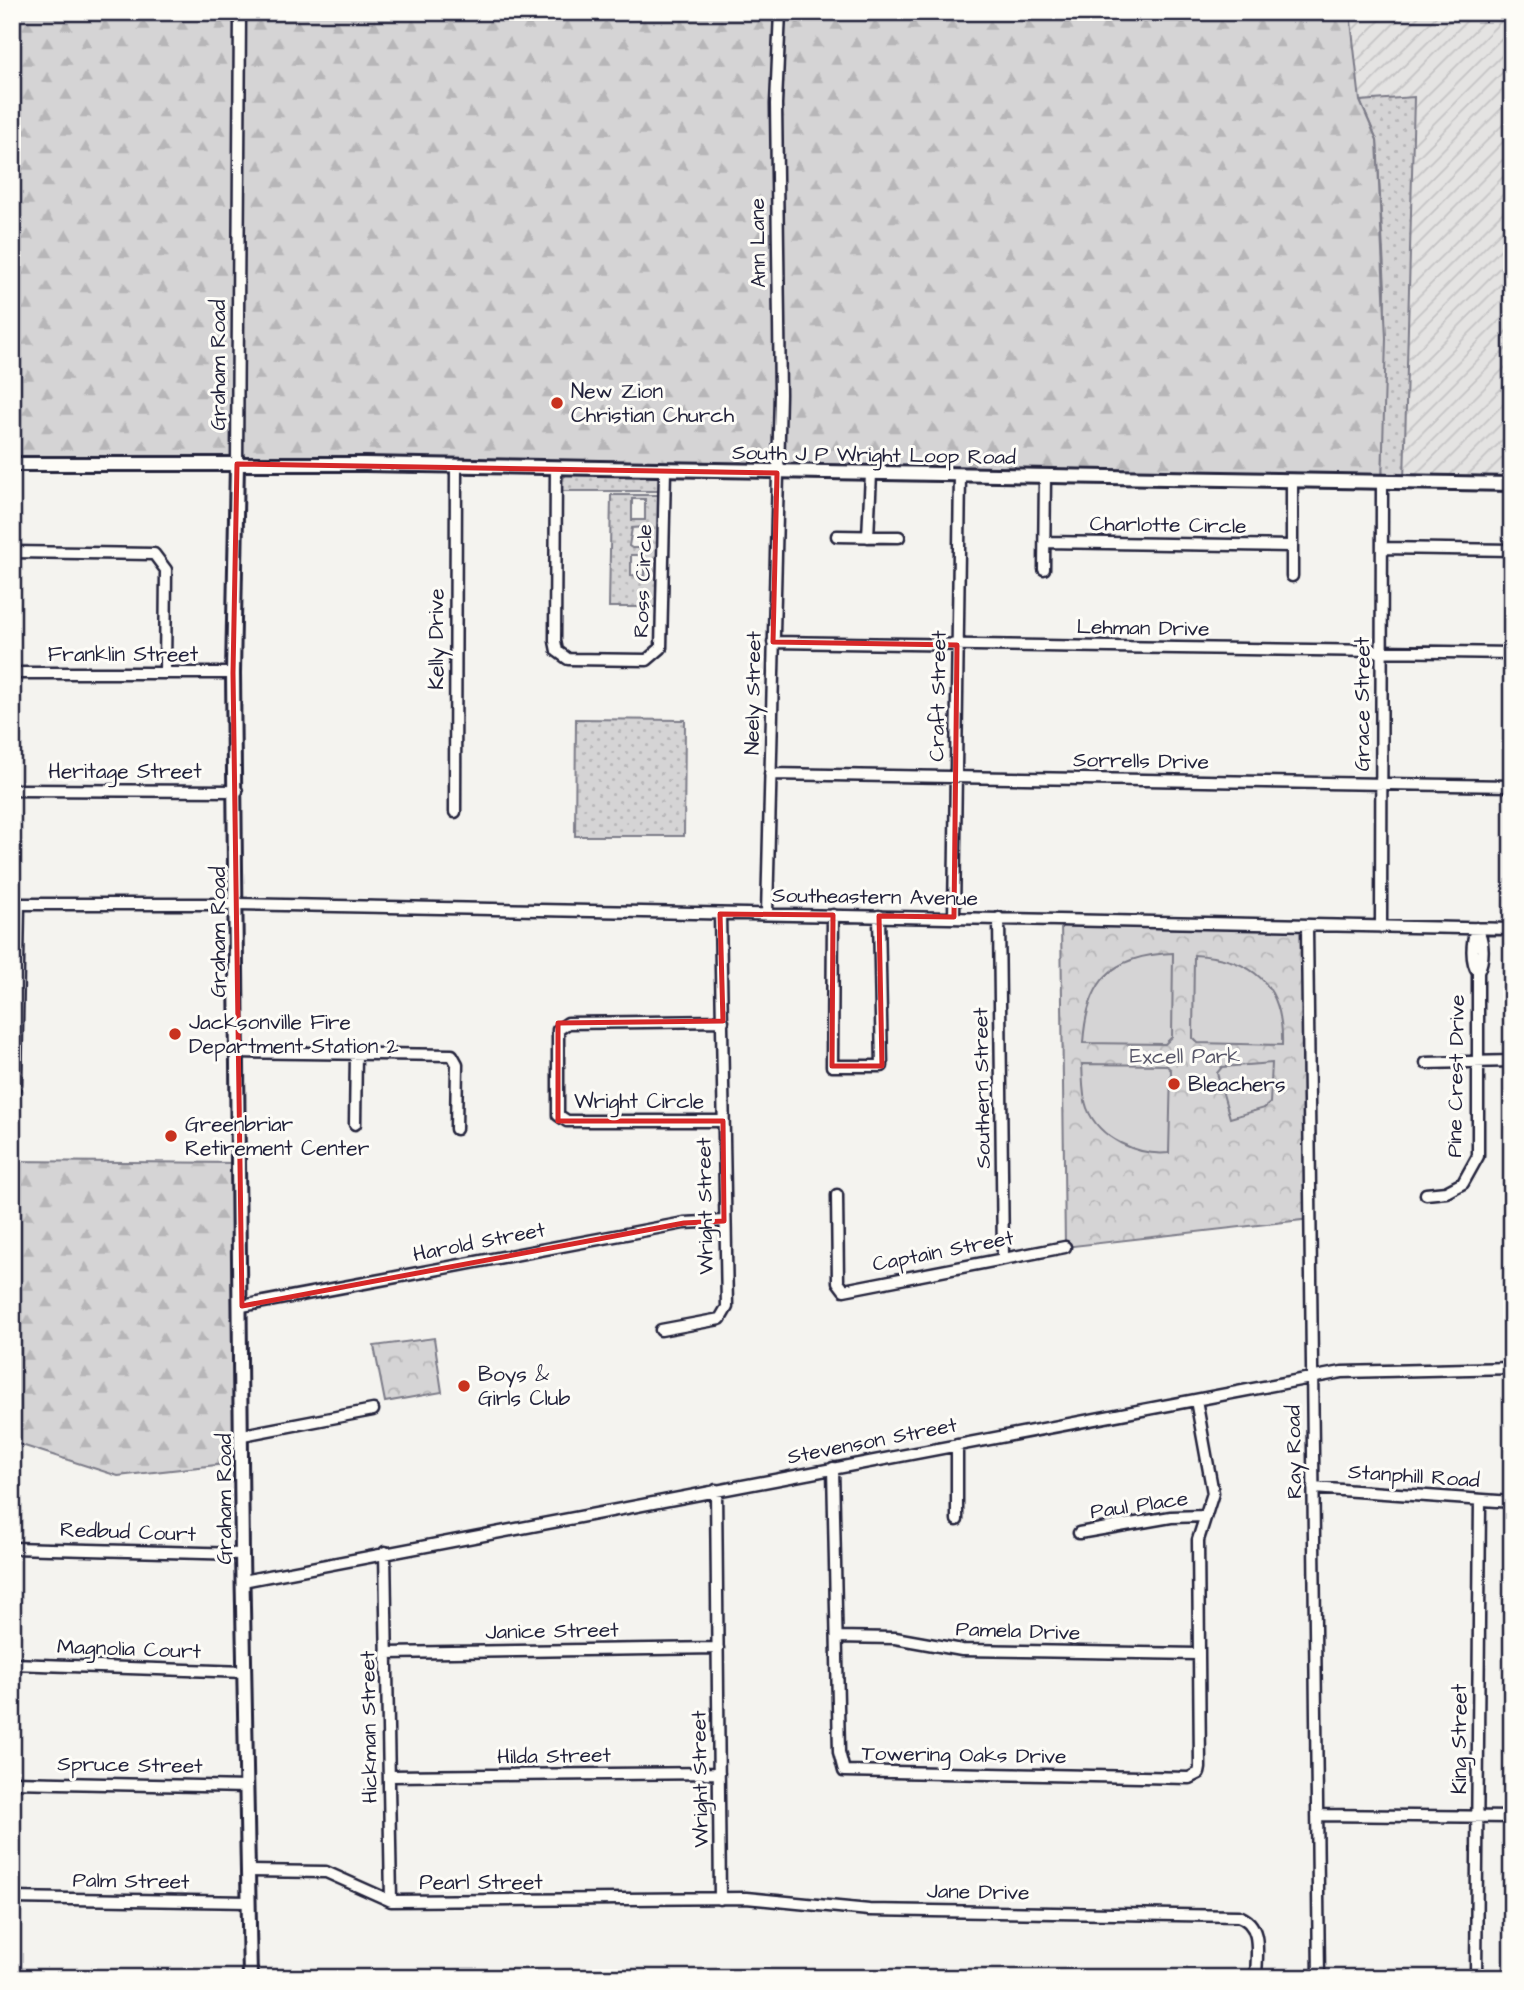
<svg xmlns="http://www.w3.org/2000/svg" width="1524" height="1990" font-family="'Architects Daughter',sans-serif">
  <defs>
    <pattern id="industrial-furrows" width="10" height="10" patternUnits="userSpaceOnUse" patternTransform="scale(1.75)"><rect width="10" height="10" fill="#e4e3e2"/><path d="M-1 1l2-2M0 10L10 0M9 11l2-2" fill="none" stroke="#c3c2c3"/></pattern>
    <pattern id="grass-dots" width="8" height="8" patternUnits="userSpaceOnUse" patternTransform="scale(1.75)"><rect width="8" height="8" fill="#d5d4d5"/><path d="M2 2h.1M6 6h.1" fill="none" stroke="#b7b6b8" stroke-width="1.8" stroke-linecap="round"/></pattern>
    <pattern id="forest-firs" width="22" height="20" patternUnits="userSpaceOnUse" patternTransform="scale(1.75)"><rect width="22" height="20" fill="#d5d4d5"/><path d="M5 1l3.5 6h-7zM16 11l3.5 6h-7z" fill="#b7b6b8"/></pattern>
    <pattern id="park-crowns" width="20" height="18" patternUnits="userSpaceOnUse" patternTransform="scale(1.75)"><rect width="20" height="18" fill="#d5d4d5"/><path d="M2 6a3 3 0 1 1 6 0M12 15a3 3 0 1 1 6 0" fill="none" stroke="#b7b6b8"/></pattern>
  </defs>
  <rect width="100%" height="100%" fill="#f4f3ef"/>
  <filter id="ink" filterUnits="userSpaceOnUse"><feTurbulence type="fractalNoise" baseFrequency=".0143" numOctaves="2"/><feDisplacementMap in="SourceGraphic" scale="14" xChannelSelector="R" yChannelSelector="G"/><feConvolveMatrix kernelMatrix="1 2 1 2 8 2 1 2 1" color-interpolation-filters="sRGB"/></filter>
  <g filter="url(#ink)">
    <path fill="url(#industrial-furrows)" d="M1350,12h162v472l-108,-2 10,-384 -54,3z"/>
    <path fill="url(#grass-dots)" stroke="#7c7b88" stroke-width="2" fill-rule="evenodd" d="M1414,97l-10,385h-22l3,-193 -8,-149 -17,-39z
      M568,473l87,2 6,4v12h-99l-1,-11z
      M611,495h49l-3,112h-48zM632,499h13v21h-13zM644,527v21h-12l-3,-2 3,-18zM631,555h13v21l-13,-1z
      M576,719l109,1 -1,116h-109z"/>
    <path fill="url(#forest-firs)" stroke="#7c7b88" stroke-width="2" d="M12,12h1338l10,89 17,39 9,198 -4,144 -1370,-18z
      M12,1161l227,2 4,299 -125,14 -106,-34z"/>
    <path fill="url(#park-crowns)" stroke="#7c7b88" stroke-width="2" d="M1061,919l246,7 4,293 -246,28z
      M434,1338l8,54 -57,10 -11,-56z"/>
    <path fill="#d5d4d5" stroke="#7c7b88" stroke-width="2" d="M1173,953l-1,84 -7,7 -82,-1c4,-61 27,-88 90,-90z
      M1194,955c58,3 90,28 88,90l-84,-2 -5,-5z
      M1272,1063l-2,40 -6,5 -34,10 -13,-45 5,-6z
      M1082,1064l84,1 5,5 -2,83c-31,3 -70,-14 -82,-45 -5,-13 -4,-30 -5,-44z"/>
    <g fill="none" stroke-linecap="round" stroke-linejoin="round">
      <defs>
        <path id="minor" d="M237,464l3,-452
          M556,467l-1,174 2,10 11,8 79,1 14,-12 4,-177
          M837,536l62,1
          M868,537l3,-63
          M1045,542l247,4
          M1382,548l130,2
          M12,552l142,2 12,16 -1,103
          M1044,569l1,-93
          M1292,576v-96
          M773,642l739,11
          M12,673h221
          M770,774l742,12
          M12,790l225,1
          M455,812l1,-346
          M12,904h225l1275,25
          M767,914l13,-520 -4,-290 4,-92
          M833,915l-1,151h50l-3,-150
          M954,917l6,-442
          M999,918l4,340
          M1307,926l12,1052
          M1381,927l1,-445
          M1476,928c9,12 8,32 2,44
          M723,1021l-155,2 -10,7v85l9,6h156
          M237,1052l215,3 5,9 -1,65
          M1426,1063l86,-2
          M12,1094l4,-10 3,-180
          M355,1124l1,-71
          M1426,1194l20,-2 17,-9 15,-27v-184c-8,-11 -6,-30 -2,-44
          M837,1195l1,87 6,8 221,-43
          M242,1306l442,-83 40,-2
          M661,1330l59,-11 7,-12 -7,-393
          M243,1435l130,-25
          M833,1468l6,284 5,19 345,7 10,-5 1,-5 -2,-228 15,-47 -17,-93
          M1313,1488l199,14
          M716,1490l4,409
          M957,1520v-75
          M1079,1533l92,-16 34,-1
          M12,1548l230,6
          M385,1552l6,349
          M243,1581l1099,-209 170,-4
          M837,1637l58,1 67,12 236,4
          M386,1653l332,-5
          M12,1664l233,8
          M389,1776l330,-3
          M12,1782l235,5
          M1317,1815l195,2
          M248,1871l78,1 65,29 355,-3 123,12 369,6c26,8 18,40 18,62
          M12,1898l237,4
          M1476,1978l4,-478"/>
        <path id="major" d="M12,464h353l1147,20
          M237,464l-4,209 9,881 8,424"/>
      </defs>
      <use href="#minor" stroke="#22223b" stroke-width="15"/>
      <use href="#major" stroke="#22223b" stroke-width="18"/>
      <use href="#minor" stroke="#fdfcf7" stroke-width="10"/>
      <use href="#major" stroke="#fdfcf7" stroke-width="12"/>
    </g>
  </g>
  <path fill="none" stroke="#d62828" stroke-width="5" stroke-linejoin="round" d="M237,464l540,9 -4,169 184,3 -3,272 -75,-1 3,150h-50l1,-151 -113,-1 3,107 -165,2v98h165l1,100 -40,2 -442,83 -9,-633z"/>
  <g fill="#c8321e" stroke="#fdfcf7" stroke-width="2.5">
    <circle cx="557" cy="403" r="7"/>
    <circle cx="175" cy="1034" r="7"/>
    <circle cx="1174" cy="1084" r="7"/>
    <circle cx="171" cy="1136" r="7"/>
    <circle cx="464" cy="1386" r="7"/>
  </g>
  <g text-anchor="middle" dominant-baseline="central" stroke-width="6" stroke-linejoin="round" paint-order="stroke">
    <g font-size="21" fill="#22223b" stroke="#fdfcf7">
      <text transform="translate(758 243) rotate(-91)">Ann Lane</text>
      <text transform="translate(218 365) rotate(-90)">Graham Road</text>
      <text transform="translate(874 455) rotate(1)">South J P Wright Loop Road</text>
      <text transform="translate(1168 525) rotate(1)">Charlotte Circle</text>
      <text transform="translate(643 581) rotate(-88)">Ross Circle</text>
      <text transform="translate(1143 628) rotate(1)">Lehman Drive</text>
      <text transform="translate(436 639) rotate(-90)">Kelly Drive</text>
      <text x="123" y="654">Franklin Street</text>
      <text transform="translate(753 693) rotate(-89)">Neely Street</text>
      <text transform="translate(938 696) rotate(-89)">Craft Street</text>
      <text transform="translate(1362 704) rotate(-90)">Grace Street</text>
      <text transform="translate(1141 761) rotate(1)">Sorrells Drive</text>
      <text x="125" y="771">Heritage Street</text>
      <text transform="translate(875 897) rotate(1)">Southeastern Avenue</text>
      <text transform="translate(218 932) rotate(-90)">Graham Road</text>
      <text transform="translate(1456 1076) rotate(-89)">Pine Crest Drive</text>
      <text transform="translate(982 1088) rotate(-91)">Southern Street</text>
      <text x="639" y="1101">Wright Circle</text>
      <text transform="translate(705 1206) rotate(-91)">Wright Street</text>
      <text transform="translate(479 1242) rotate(-11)">Harold Street</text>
      <text transform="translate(943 1251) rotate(-11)">Captain Street</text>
      <text transform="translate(872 1441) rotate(-11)">Stevenson Street</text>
      <text transform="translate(1294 1452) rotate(-91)">Ray Road</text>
      <text transform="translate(1414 1476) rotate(4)">Stanphill Road</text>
      <text transform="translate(224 1499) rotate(-90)">Graham Road</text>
      <text transform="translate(1139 1505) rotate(-8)">Paul Place</text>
      <text transform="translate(128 1532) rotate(2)">Redbud Court</text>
      <text transform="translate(552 1631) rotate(-1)">Janice Street</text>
      <text transform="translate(1018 1631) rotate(2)">Pamela Drive</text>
      <text transform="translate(129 1649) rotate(2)">Magnolia Court</text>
      <text transform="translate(369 1727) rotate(-91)">Hickman Street</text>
      <text transform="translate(1459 1739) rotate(-90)">King Street</text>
      <text transform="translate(964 1755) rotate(1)">Towering Oaks Drive</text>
      <text transform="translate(554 1756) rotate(-1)">Hilda Street</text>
      <text transform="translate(130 1765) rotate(1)">Spruce Street</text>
      <text transform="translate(700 1779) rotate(-91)">Wright Street</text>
      <text transform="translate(131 1881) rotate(1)">Palm Street</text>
      <text x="481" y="1882">Pearl Street</text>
      <text transform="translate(978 1892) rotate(1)">Jane Drive</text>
    </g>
    <g font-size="21" fill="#22223b" stroke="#fdfcf7" text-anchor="start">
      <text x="571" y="391">New Zion<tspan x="571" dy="24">Christian Church</tspan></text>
      <text x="189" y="1022">Jacksonville Fire<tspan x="189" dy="24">Department Station 2</tspan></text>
      <text x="1188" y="1084">Bleachers</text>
      <text x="185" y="1124">Greenbriar<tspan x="185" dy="24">Retirement Center</tspan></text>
      <text x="478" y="1374">Boys &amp;<tspan x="478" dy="24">Girls Club</tspan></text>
    </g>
    <g font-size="21" fill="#585769" stroke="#fdfcf7">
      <text x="1185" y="1056">Excell Park</text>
    </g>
  </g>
  <rect width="1524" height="1990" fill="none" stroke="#fdfcf7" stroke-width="42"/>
  <rect x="21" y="21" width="1482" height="1948" fill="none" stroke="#22223b" stroke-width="2.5" filter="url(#ink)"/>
</svg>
